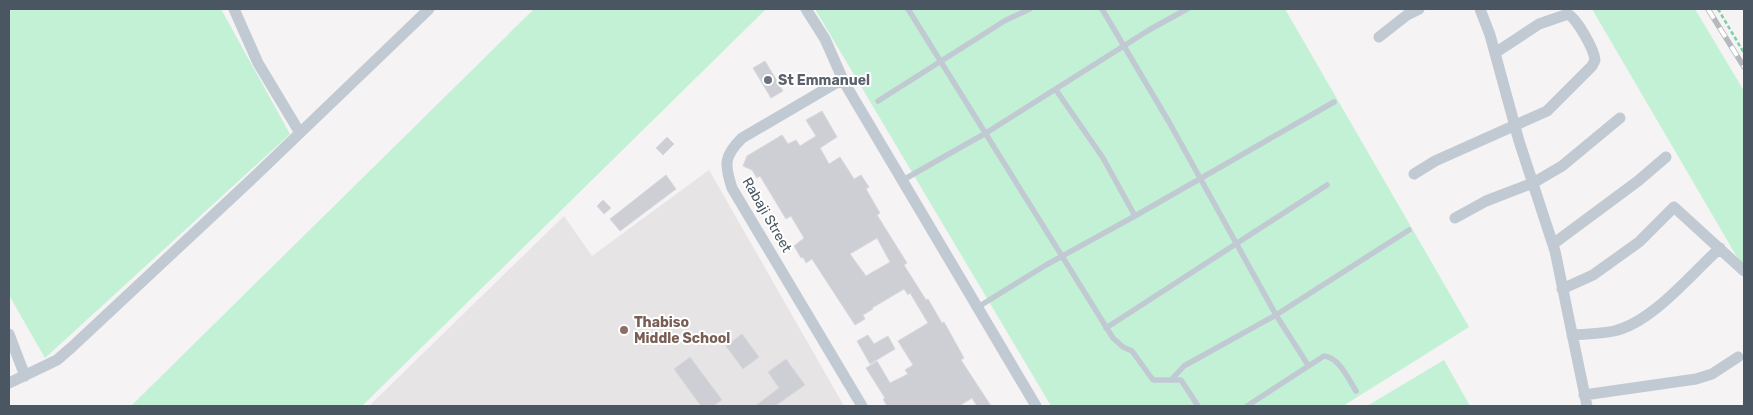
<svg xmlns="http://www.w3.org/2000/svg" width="1753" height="415" font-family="Rubik,sans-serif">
  <rect width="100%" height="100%" fill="#f5f3f3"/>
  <path fill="#e6e4e5" d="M709,170l135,236h-475l195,-190 28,40z"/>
  <path fill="#c3f1d5" d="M9,9h212l69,125 -245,224 -36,-63z
    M534,9h232l-404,397h-231z
    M815,9h470l184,318 -126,79h-292z
    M1592,9h103l49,82v178z
    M1444,360l26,46h-103z"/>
  <path fill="#cdcfd5" stroke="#d7d9de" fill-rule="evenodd" d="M765,61l18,30 -12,7 -18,-30z
    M822,111l15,26 -17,11 9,16 11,-7 14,22 7,-4 8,12 -3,2 14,24 -3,2 30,48 -3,2 22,35 2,-1 14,24 2,-1 20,36 -3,2 30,46h-14l-5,-8 -13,8h-72l-4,-7 2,-1 -19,-30 11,-7 13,22 18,-9 -3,-4 8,-5 -15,-24 30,-18 -18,-30 -2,2 -4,-6 -32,19 1,1 -10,6 2,4 -10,6 -43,-66 -6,4 -3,-6 -2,1 -7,-12 10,-8 -13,-22 -5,3 -26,-43 -3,2 -5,-8 -9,-4 4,-10 35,-21 6,9 8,-4 4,6 16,-10 -10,-16zM877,238l13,24 -24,14 -16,-22z
    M667,137l7,7 -11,11 -7,-7z
    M666,175l10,14 -56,42 -10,-12z
    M603,200l8,8 -7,6 -7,-8z
    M742,334l17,23 -16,12 -17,-23z
    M868,335l6,9 14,-8 7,13 -25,15 -13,-23z
    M690,357l32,43 -9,6h-12l-27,-37z
    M786,359l19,26 -30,21h-20l24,-18 -11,-16z"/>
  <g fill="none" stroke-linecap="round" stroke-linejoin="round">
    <path stroke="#7ad0a6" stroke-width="2.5" stroke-dasharray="4 2.5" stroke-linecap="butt" d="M1718,9l26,44"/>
    <path stroke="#c1cad2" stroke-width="5.5" d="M908,9l205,329 10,9 9,4 21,29h28l17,26
      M1102,9l67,113 107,193 32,50
      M1056,90l47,68 32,58
      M878,101l128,-81 24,-11
      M903,180l83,-47 163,-103 38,-21
      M978,307l68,-42 89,-49 199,-114
      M1106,328l221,-143
      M1171,380l13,-14 92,-51 133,-85
      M1247,406l77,-50c15,1 25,24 32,35"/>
    <path stroke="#c1cad2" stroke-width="11" d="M234,9l24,54 42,70
      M806,9l19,30 19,43 192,324
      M1480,9l10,26 29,106 36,110 32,155
      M1379,37l28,-22 12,-6
      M844,82l-8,1 -94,55c-18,18 -18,26 -10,50l130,218
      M1414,174l21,-13 112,-50 45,-45 3,-6c-1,-11 -18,-41 -27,-46l-29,10 -44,29
      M1455,218l31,-17 47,-18 29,-17 58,-48
      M1553,244l85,-63 28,-24
      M1562,289l31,-14 46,-33 35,-35 70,64
      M9,334l16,42
      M1572,335c14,-1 29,-1 42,-4 39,-9 77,-57 106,-83
      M9,383l48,-23 15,-13 182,-170 175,-168
      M1584,395l112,-16 16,-5 26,-17"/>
    <defs>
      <path id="rail" d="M1708,9l36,58"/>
    </defs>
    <use href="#rail" stroke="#b5b8bd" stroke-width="5.5"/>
    <use href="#rail" stroke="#fff" stroke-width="4" stroke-dasharray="11" stroke-linecap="butt"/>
  </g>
  <circle fill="#6b7280" stroke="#fff" stroke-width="2" cx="768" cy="80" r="5"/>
  <circle fill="#8d6e63" stroke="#fff" stroke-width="2" cx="624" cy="330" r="5"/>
  <g text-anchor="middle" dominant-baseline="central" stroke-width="4" stroke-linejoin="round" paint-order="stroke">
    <g font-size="14" font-weight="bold" fill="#5b616d" stroke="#fff" text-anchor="start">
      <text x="778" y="80">St Emmanuel</text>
    </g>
    <g font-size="14" fill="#4a5661" stroke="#fff">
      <text transform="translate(767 215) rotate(60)">Rabaji Street</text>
    </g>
    <g font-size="14" font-weight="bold" fill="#785e54" stroke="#fff" text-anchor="start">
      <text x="634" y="322">Thabiso<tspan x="634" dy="16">Middle School</tspan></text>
    </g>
  </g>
  <rect width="1753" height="415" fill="none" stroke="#4a5661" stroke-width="20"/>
</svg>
